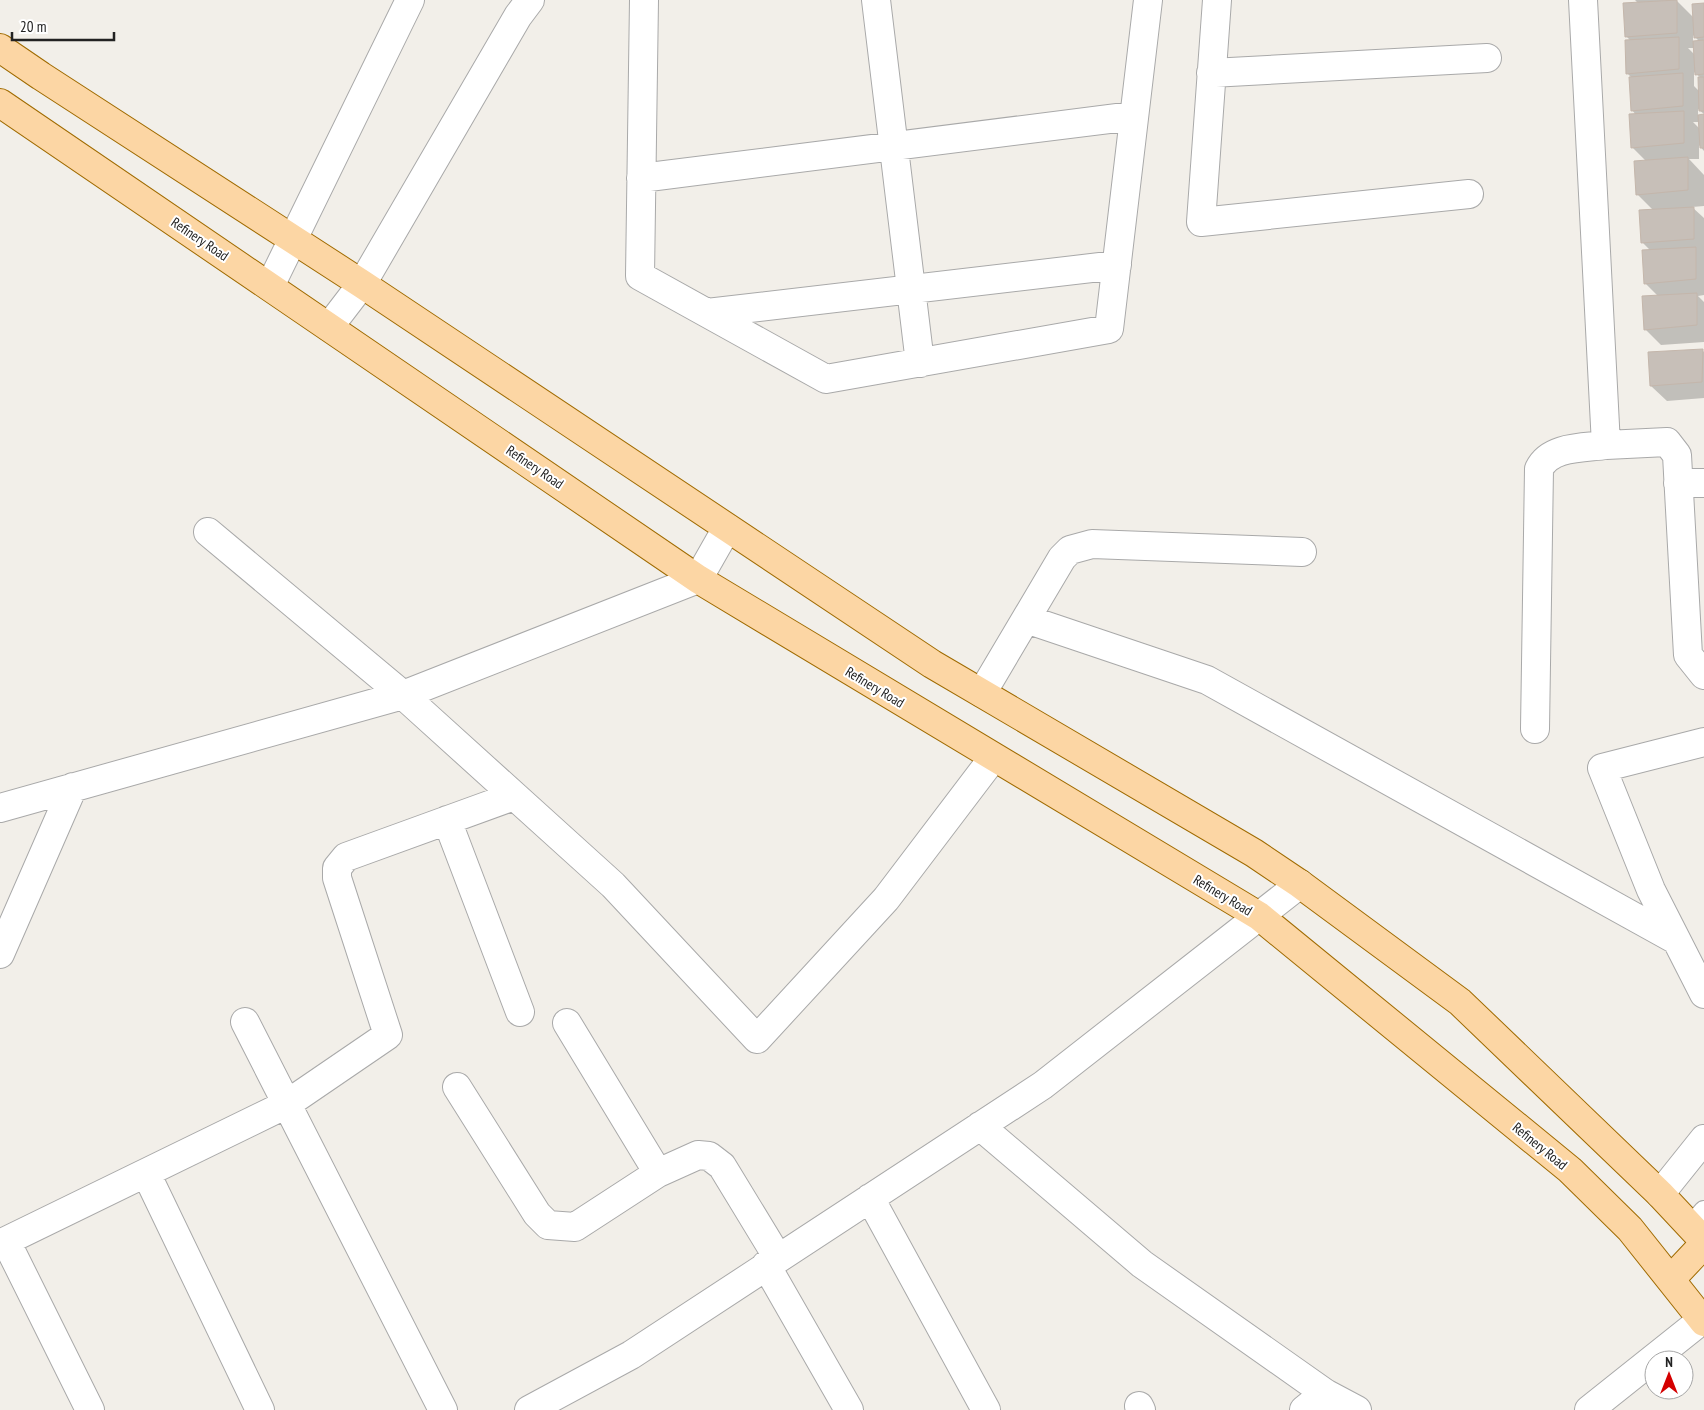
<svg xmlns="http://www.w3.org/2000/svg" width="1704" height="1410" font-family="'PT Sans Narrow',sans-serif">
  <rect width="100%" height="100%" fill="#f2efe9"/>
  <path fill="#0003" fill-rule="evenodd" d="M1635,0h47h-6l18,18 10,-14v110l-6,-5v7h6v35l-5,-6v14h-10l15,16v31l-12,1 12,11v77l-6,1 6,6v40l-43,3 -16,-16 13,-33 -13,-13 5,-33 -7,-7 10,-33 -16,-16 9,-33 -14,-14 4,-32 -4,-5v-32l-5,-5 4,-32 -5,-5 12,-33zM1693,35l7,7h-7zM1688,48h7v7zM1694,72l7,6 -1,14 -6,-6zM1693,122h7v7z
    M1702,350l2,2v46l-37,3 -16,-15z"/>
  <path fill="#c7bfb8" stroke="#c4b6ab" d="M1677,0v33l-52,4 -2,-34z
    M1704,3v34l-10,1 -2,-34z
    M1679,37v32l-53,5 -1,-34z
    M1704,40v34l-9,1 -2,-34z
    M1683,73v33l-52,5 -2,-34z
    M1698,77h6v34h-5z
    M1684,111v32l-53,5 -2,-34z
    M1704,114v34h-4l-2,-33z
    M1688,157v33l-52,5 -2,-34z
    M1694,207v32l-53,4 -2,-33z
    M1696,247v32l-52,5 -2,-34z
    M1697,293v32l-53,5 -2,-34z
    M1703,349l-1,33 -52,4 -2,-34z"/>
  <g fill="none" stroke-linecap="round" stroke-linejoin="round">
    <defs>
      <path id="service" d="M1691,1226l13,-15"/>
      <path id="minor" d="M644,0l-4,276 186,103 283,-50 39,-329
        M876,0l44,363
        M1217,0l-16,222 268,-28
        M1583,0l23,445 61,-3 10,13 11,200 16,20
        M1211,73l276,-15
        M641,178l492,-62
        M270,286l140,-286
        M707,313l410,-48
        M329,327l33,-43 156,-268 12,-16
        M1678,483h26
        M208,532l195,163 210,190 144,154 129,-140 107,-141
        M1026,619l181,61 469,260
        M982,693l80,-135 8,-8 22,-6 210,8
        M1535,729l4,-260c11,-23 44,-21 67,-24
        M1704,742l-102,26 49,122 53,104
        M0,808l403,-113 295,-116 29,-51
        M447,820l73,192
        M0,954l73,-167
        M245,1022l198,388
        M567,1023l91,150
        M457,1087l80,127 11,11 27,2 83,-54 40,-18 11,1 13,10 56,92
        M980,1126l162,138 183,129 32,17
        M146,1173l114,237
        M1660,1194l44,-55
        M870,1198l116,212
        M766,1265l83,145
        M1139,1406l2,4
        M90,1410l-84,-169 281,-137 101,-69 -51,-157v-10l9,-11 168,-61
        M529,1410l102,-55 412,-270 257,-201
        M1304,1410l21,-17
        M1589,1410l113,-90"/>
      <path id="primary" d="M0,48l41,28 321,208 570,380 322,189 46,31 160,118 200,192 44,47
        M0,103l698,476 561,337 311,254 60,59 74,93
        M1671,1279l33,-35"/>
    </defs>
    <use href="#service" stroke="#a9a9a9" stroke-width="22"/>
    <use href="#minor" stroke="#a9a9a9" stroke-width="30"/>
    <use href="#primary" stroke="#a06b00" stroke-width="30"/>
    <use href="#service" stroke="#fff" stroke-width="20"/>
    <use href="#minor" stroke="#fff" stroke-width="28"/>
    <use href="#primary" stroke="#fcd6a4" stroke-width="28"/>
  </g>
  <g text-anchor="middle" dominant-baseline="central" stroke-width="4" stroke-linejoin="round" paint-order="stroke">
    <g font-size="14" fill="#222" stroke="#fff">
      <text transform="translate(200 239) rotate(34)">Refinery Road</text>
      <text transform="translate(535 467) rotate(34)">Refinery Road</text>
      <text transform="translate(875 687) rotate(31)">Refinery Road</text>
      <text transform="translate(1223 895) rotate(31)">Refinery Road</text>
      <text transform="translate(1540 1146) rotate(39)">Refinery Road</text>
    </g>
  </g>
  <g transform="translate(1669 1375)"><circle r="24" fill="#ffffff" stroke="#a7a7a7"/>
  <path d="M0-4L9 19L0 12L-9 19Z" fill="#d40000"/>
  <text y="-8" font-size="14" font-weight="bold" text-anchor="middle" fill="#222222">N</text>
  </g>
  <path d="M12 32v8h102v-8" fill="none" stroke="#222222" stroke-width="2.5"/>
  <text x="20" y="32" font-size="15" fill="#222222" stroke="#ffffff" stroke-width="4" paint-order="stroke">20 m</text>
</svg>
